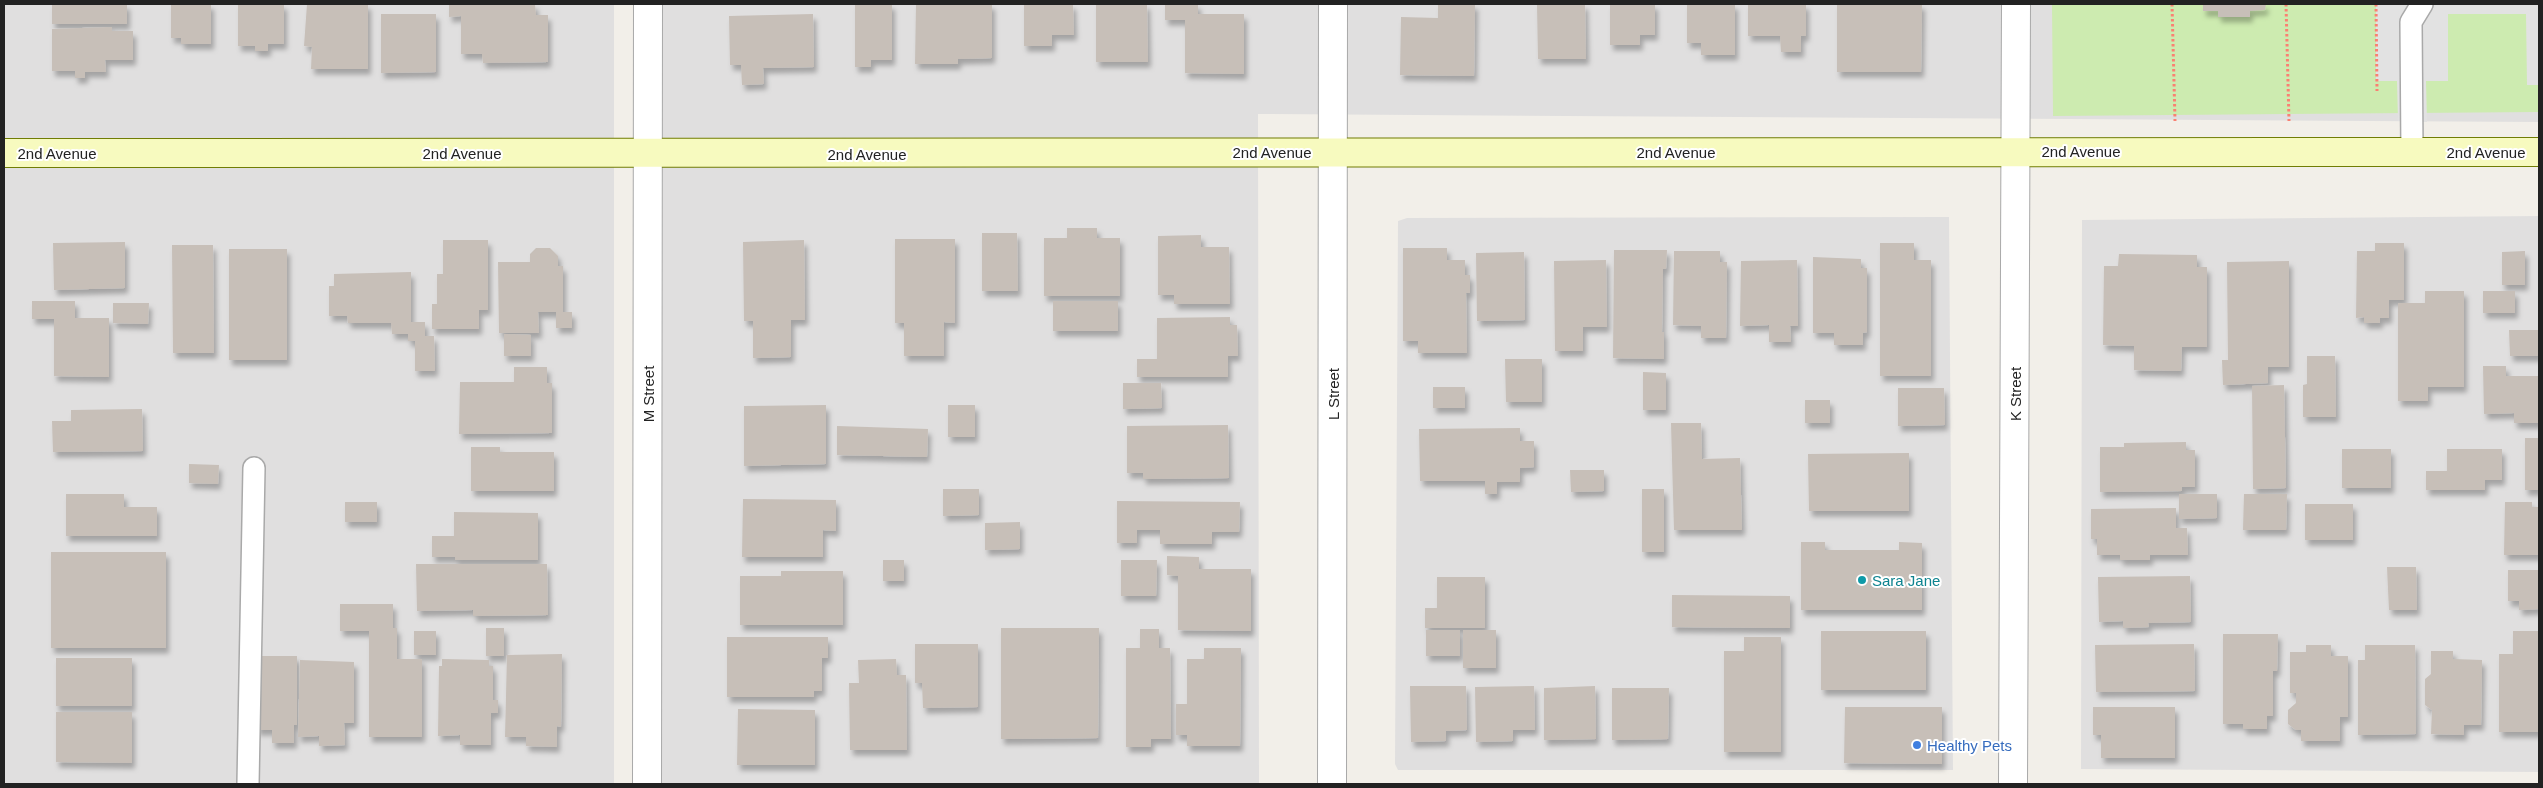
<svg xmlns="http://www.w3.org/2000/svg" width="2543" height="788" font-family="Helvetica,sans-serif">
  <defs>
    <filter id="shadow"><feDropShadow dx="3" dy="5.5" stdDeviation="2.5" flood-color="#0004"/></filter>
  </defs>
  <rect width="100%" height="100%" fill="#f2efe9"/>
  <path fill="#e0dfdf" d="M4,4h610v780h-610z
    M646,4h1893v118l-1281,-8 1,670h-611z
    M2539,216v556l-458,-3 1,-549z
    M1949,217l4,553h-555l-3,-6 3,-543 9,-3z"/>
  <path fill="#cdebb0" d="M2052,4h487v108l-486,4z"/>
  <path fill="#e2e2e2" d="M2376,4h163v81h-12l-1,-71h-78v67h-22l1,41 -29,-1 -1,-40h-21z"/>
  <path fill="#c7bfb8" filter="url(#shadow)" d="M52,4h75v20h-75z
    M171,4h40v40h-30v-6h-10z
    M238,4h46v40h-16v7h-13v-5h-17z
    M307,4h61v65h-57l1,-22 -8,-1z
    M449,4h86l1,11h12v47l-65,1 -1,-9h-21v-38l-12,1z
    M855,4h37v56h-21v7h-16z
    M916,4h76v54l-34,1v5h-43z
    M1024,4h49l1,31h-22v11h-28z
    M1096,4h51l1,58h-52z
    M1165,4h33v10h46v60l-59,-1v-53h-20z
    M1438,4h37l-1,72 -74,-1 1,-58 37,1z
    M1537,4h48l1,55h-48z
    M1610,4h45v31h-15v10h-30z
    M1687,4h48v51h-34v-12h-14z
    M1748,4h58v32h-5v16h-20l-1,-16h-32z
    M1837,4h85l-1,68h-84z
    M2203,4h63l-1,6 -15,1v6h-32v-6h-15z
    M381,14h55v58l-55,1z
    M813,14l1,53 -51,1 1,16 -22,1 -1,-20h-11l-1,-49z
    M112,27v4h21v29h-28l1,12h-21v6h-10v-7h-23v-42z
    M1067,228h30v10h23v58h-76v-58h23z
    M982,233h35l1,58h-36z
    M1201,235v12h28l1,57h-56v-9h-16v-59z
    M895,239h60v84l-11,-1v34h-40v-33h-9z
    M443,240h45v70h-9v19h-47v-25h5v-30h6z
    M804,240l1,80h-14v37l-38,1v-37h-9l-1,-79z
    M125,242v46l-71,2 -1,-47z
    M1880,243h34v17h17v116h-51z
    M2375,243h29v57h-15v18h-9v5h-16v-6l-8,1 1,-67h18z
    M172,245h41l1,108h-41z
    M536,248h14l8,8v10h5v46h9v16h-16v-16h-18l1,21h-40l-1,-71h32v-8z
    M1403,248h44v12h18v15h5v18h-4l1,60h-49v-12h-15z
    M229,249h58v111h-58z
    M1614,250h53l-1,19h-3l-1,63h2v27l-51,-1z
    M1674,251h46v11h7l-1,76h-25v-12l-28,-1z
    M2525,251v34h-23v-33z
    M1524,252l1,68 -48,1 -1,-68z
    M2119,254l78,1v12h10v80h-25l-1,24 -47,-1v-24l-31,-1 1,-79h14z
    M1813,257l48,2v9h6v64l-4,1v12h-29v-12h-21z
    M1606,260l1,67h-24v24h-28l-1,-90z
    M1797,260l1,66h-8l1,16h-22v-17l-29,1 1,-65z
    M2289,261v106h-21v16l-45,2 -1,-25h6l-1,-98z
    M411,272v50h14v14h9l1,35h-20v-30h-7v-7h-16l-1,-11h-43l-1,-7h-18v-30h5v-12z
    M2425,291h39v96h-36v14h-30v-98h27z
    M2483,291h32v22h-32z
    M32,301h43v17h34v59l-55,-1v-57h-22z
    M1053,301h65v30h-65z
    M113,303h36l-1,21 -35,-1z
    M1230,317v8h7l1,31h-10v21h-91v-18h20v-41z
    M2509,330h30v26h-29z
    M504,334l27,1v21h-27z
    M2307,356h28l1,61h-33v-32l4,-1z
    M1505,359h37v43h-36z
    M2483,366h23v10h33v47h-25v-10l-30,1z
    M514,367h33v16h5v50l-93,1 1,-52h54z
    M1643,372l23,1v37h-23z
    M1123,383h38l1,25 -39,1z
    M2284,385l2,103 -33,1 -1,-103z
    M1433,387h32v21h-32z
    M1898,388h46l1,37 -47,1z
    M1805,400h25v23h-25z
    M826,405v59l-82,2v-60z
    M948,405h27v32h-27z
    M142,409l1,42 -90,1 -1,-31h19v-11z
    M1671,423h30l1,36 38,-1 2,72h-68z
    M1228,425l1,53 -86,1v-6h-16v-47z
    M837,426l91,3 -1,28 -90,-2z
    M1520,428v13h14v26l-14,1v14h-23v12h-12v-13h-65l-1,-52z
    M2525,438h14v52h-14z
    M2186,442v8h9v37h-13v4l-82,1v-45h24v-4z
    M471,447h29v5h54v39h-83z
    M2342,449h49v39h-49z
    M2447,449h55v31h-17v10h-59v-19h21z
    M1909,453v58h-100l-1,-57z
    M189,464l30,1 -1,19 -29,-1z
    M1570,470h34v21l-33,1z
    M943,489h36v26l-36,1z
    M1642,489h22v63h-22z
    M66,494h58v13h33v29h-91z
    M2179,494h38v24l-38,1z
    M2244,494h43l-1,36h-43z
    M743,499l93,1v31l-13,-1v27h-81z
    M1117,501l123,1 -1,30h-27v12h-52v-14h-23v13h-20z
    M345,502h32v20h-32z
    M2505,502h27v5h7v48h-35z
    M2305,504h48v36h-48z
    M2176,508v20h11l1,27h-38v5h-30v-5h-23v-16h-6v-30z
    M454,512l84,1v47h-83v-3h-23v-21h22z
    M1020,522v27l-35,1v-27z
    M1801,542h24v8h74v-8l23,1v67h-121z
    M51,552h115v96h-115z
    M1167,556l32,1v12h52v62l-73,-1v-54l-11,-1z
    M883,560h21v21h-21z
    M1121,560h36l-1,36h-35z
    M416,564h131l1,51 -75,1v-6l-56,1z
    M2387,567h29l1,43h-28z
    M2508,570h31v39l-20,1v-9h-11z
    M781,571h62v54h-103v-49h41z
    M2190,576l1,46 -43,1 1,4 -26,1v-7l-24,1 -1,-45z
    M1437,577h48v51h-60v-20h12z
    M1672,595l118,1v32l-118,-1z
    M340,604h53v24h4v31h25v78h-53v-106h-29z
    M486,628h18v28h-18z
    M1001,628h98l-1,110 -97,1z
    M1140,629h19v19h11l1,91h-20v8h-25v-99h14z
    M1426,630h34v26h-34z
    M1463,630h33v38h-33z
    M414,631h22v24h-22z
    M1821,631h105v59h-105z
    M2513,631h26v101h-40v-78h14z
    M2223,634h55l-1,37h-4v45h-6v13h-24v-5h-20z
    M727,637h101v21h-6v33h-8v6h-87z
    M1744,637h37v115h-57v-101h20z
    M915,644h63v63l-55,1 -1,-25h-7z
    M2194,644l1,47 -99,1 -1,-47z
    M2306,645h25v11h17v61h-8v24h-39v-11h-5l-8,-6v-14l8,-7v-10h-6v-41h16z
    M2365,645h50l1,89 -58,1v-75h7z
    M1204,648h37l-1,98h-53v-11h-11v-31h11v-45h17z
    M2431,651h22v8l29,1 -1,65h-17v10l-33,-1 1,-24 -7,-5v-26l6,-5z
    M562,654l-1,73 -4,-1v21l-31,-1v-9h-21l2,-82z
    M260,656h37v69h-3v18h-22v-13h-16z
    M56,658h76v48h-76z
    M442,659l47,1v6h4v34h5v13h-7v32h-31v-10l-22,1 1,-70h3z
    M896,659l1,16h9l1,75h-57l-1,-67h10l-1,-23z
    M300,660l54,2v61h-10l1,22 -26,1v-10l-21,1z
    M1410,686h56l1,44 -21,1v10l-35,1z
    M1534,686l1,44h-22v11l-37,1 -1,-55z
    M1595,686l1,53 -52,1v-52z
    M1612,688h57l-1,51 -56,1z
    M1845,707h97v57l-98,-1z
    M2093,707h82v51h-74v-23h-8z
    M738,709l77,1v55h-78z
    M56,712h76v51l-76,-1z"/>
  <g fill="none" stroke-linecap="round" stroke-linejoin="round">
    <defs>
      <path id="lane" d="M2412,152l-1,-130 11,-18
        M248,784l6,-316"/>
      <path id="street" d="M647,784l1,-780
        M1332,784l1,-780
        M2013,784l3,-780"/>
      <path id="secondary" d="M4,153l2535,-1"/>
    </defs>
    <use href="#lane" stroke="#a9a9a9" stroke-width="24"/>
    <use href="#street" stroke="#a9a9a9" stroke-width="30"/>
    <use href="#secondary" stroke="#707d05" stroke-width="30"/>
    <path stroke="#fa8072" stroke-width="3" stroke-dasharray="2.5 2.5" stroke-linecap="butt" d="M2172,4l3,117
      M2286,4l3,117
      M2376,4l1,87"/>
    <use href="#lane" stroke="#fff" stroke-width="21"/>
    <use href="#street" stroke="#fff" stroke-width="28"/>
    <use href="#secondary" stroke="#f7fabf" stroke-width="28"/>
  </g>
  <circle fill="#0f9aa8" stroke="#fff" stroke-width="2" cx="1862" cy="580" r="5"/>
  <circle fill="#3f7fe0" stroke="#fff" stroke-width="2" cx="1917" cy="745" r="5"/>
  <g text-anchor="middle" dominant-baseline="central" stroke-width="4" stroke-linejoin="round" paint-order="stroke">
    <g font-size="15" fill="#222" stroke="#fff">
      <text x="2081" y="151">2nd Avenue</text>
      <text x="1272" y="152">2nd Avenue</text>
      <text x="1676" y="152">2nd Avenue</text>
      <text x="2486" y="152">2nd Avenue</text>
      <text x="57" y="153">2nd Avenue</text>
      <text x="462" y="153">2nd Avenue</text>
      <text x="867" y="154">2nd Avenue</text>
      <text transform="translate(648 394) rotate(-90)">M Street</text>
      <text transform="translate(1333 394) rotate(-90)">L Street</text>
      <text transform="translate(2015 394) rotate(-90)">K Street</text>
    </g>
    <g font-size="15" fill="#0d838f" stroke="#fff" text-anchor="start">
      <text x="1872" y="580">Sara Jane</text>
    </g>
    <g font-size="15" fill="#366cbe" stroke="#fff" text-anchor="start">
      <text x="1927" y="745">Healthy Pets</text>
    </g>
  </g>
  <rect width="2543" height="788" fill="none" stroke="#222222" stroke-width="10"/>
</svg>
